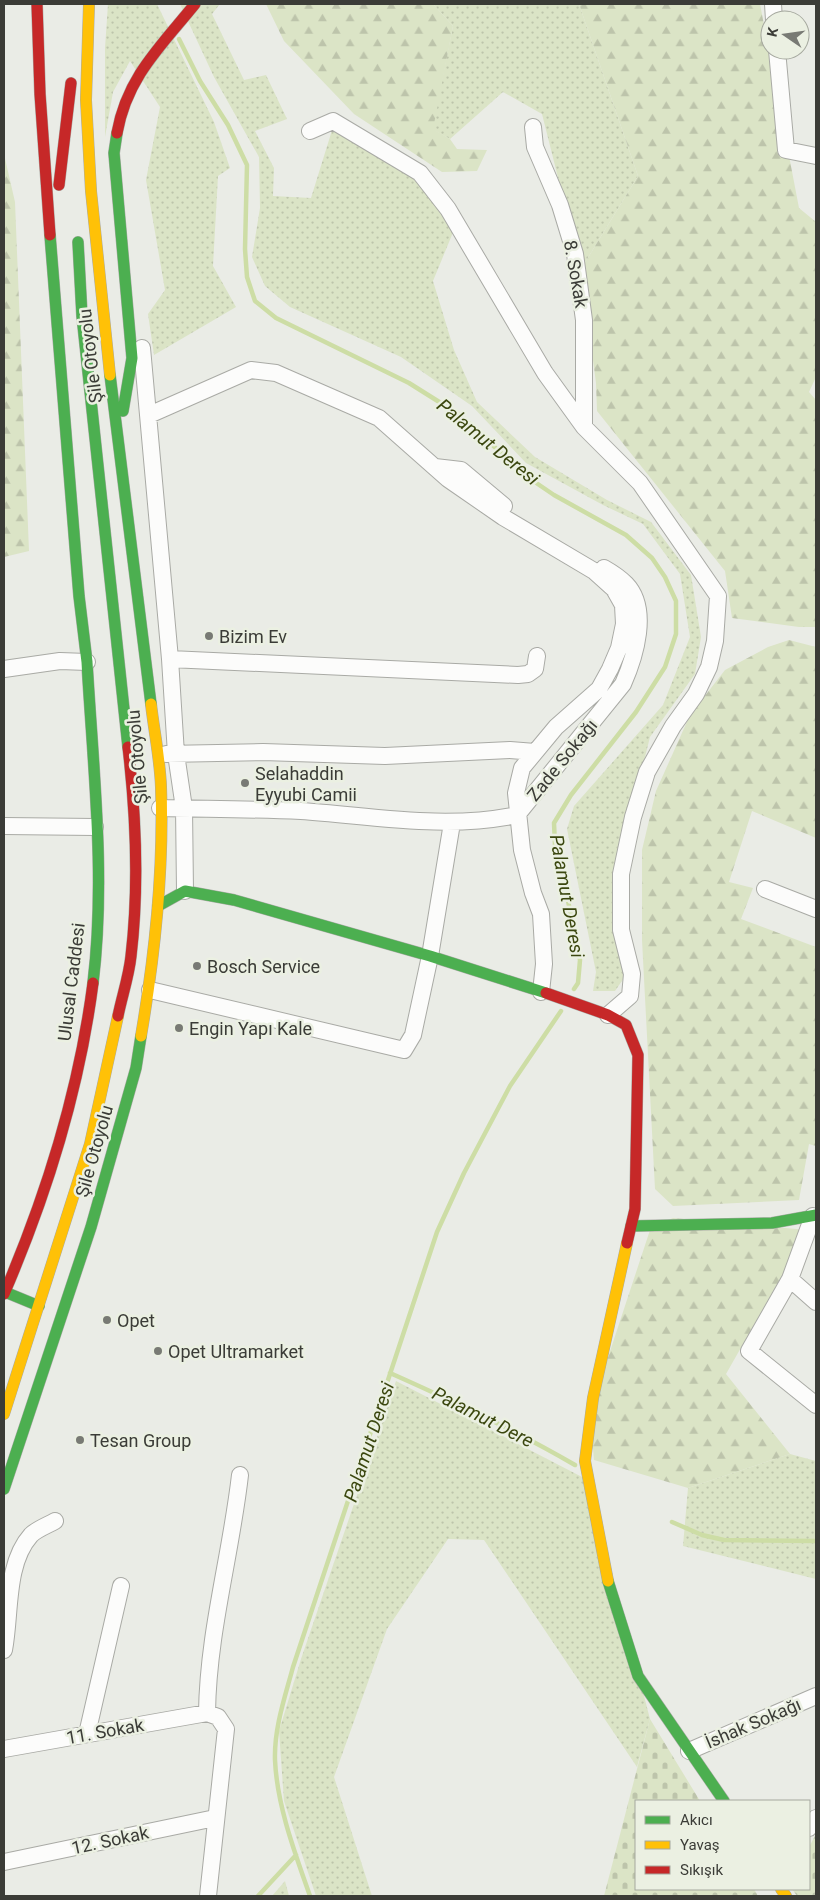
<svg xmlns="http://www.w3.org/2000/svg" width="820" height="1900" font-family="Roboto,sans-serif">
  <defs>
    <pattern id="grass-dots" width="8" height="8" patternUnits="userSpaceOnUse" patternTransform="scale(1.25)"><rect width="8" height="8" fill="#dbe4c6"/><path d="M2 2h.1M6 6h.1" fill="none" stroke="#bdc4ab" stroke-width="1.8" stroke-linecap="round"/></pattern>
    <pattern id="forest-firs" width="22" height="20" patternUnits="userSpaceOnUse" patternTransform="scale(1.25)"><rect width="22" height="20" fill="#dbe4c6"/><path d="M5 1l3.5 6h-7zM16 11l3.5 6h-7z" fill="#bdc4ab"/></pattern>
    <pattern id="cemetery-stones" width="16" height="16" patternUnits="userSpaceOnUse" patternTransform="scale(1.25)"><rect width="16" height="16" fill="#dbe4c6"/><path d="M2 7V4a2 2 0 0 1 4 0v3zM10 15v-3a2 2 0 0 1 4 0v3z" fill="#bdc4ab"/></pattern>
  </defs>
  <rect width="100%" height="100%" fill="#eaece6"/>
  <path fill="url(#grass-dots)" d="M108,4h49l57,118 16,46 -12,8 -5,90 23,41 -82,48 -6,-41 17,-24 -19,-110 14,-73 -30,-46 -17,31 -8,45v-89z
    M180,4h40l-8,10 32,66 22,-5 21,44 -32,12 19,37 -1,28 38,2 22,-71 83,47 38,56 -21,51 21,69 23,52 58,55 72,43 44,22 40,53 10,62 -6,37 -45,63 -38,152 12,89 -9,13h-22l3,-19 -29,-143 7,-23 89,-101 27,-68 -10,-63 -37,-50 -40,-19 -77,-42 -54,-57 -71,-49 -111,-50 -25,-21 -13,-29 8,-49 -1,-51 -45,-80z
    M433,4h146l59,172 -57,93 -39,-155 -39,-22 -53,47 -18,-10 21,-103z
    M396,1381l188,97 9,21 57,220 -13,48 -153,-227 -36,-1 -61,90 -53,148 38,119h-56l-32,-95 -5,-70 22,-72z
    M790,1454l26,7v118l-133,-33 5,-58z
    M285,1881l4,15h-17z"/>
  <path fill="url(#forest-firs)" d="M266,4h167l20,22 -20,103 17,10 7,10 30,1 -10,21 -35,1 -88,-58 -70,-73z
    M579,4h181l39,204 17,14v155l-7,15 7,8v227h-17l-67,-9 -7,-47 -128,-160 -1,-28 -15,-114 57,-93z
    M4,154l11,48 14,349 -25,6z
    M789,640l27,7v191l-64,-27 -23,71 24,6 -12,31 75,28v199l-7,-2 -10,56 -126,6 -18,-17 -13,-249v-90l14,-59 34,-76 35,-45 43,-23z
    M673,1218l135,12 -82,144 64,80 -102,34 -94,-28 -4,-48 61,-185z"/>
  <path fill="url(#cemetery-stones)" d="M650,1719l50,82h-64v88h118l4,7h-154z
    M816,1834v62h-19l-5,-7h17v-42z"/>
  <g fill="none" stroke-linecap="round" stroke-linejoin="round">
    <path stroke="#cddda5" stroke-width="4.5" d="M179,39l21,42 28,44 19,40 -2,84 2,28 8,24 21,17 133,65 51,32 66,61 28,19 72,40 26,23 13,19 11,24v33l-11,33 -29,45 -65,83 -17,28 1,22 8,31 17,84 -2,23 -4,6
      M390,1373c63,28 125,57 185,92
      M672,1522l30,13 22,5 92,1
      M258,1896l38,-41
      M310,1896c-15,-43 -33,-90 -35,-136 -1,-32 10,-63 18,-93l144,-435 27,-59 46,-87 51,-75"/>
    <defs>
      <path id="street" d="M773,4l1,16
        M777,50l9,100 30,6
        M533,127l2,20 25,58 15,49 9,66v107
        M310,131l23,-10 87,52 28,36 97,164 39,54 56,56 78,113 -3,45 -6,26 -13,27 -23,32 -26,46 -14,45 -12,57v56l11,44 -2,22 -22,19
        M142,348l28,311 6,95 8,54 1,83
        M149,415l102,-45 25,3 103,45 69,61 55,38 91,54 20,18 9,16 1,19 -5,24 -9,21 -11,20 -43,38 -34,41 -6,25 6,57 11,43 8,21 3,50 -3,28
        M435,467l26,3 43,36
        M170,659l348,16 10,-1 7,-5 2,-13
        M4,669l56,-8 27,1
        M166,754l97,-2 122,4 125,-6 25,2
        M160,808c47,1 94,1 141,3 72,5 144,19 216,4l106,-131c12,-27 27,-75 3,-100 -6,-6 -15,-12 -22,-16
        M4,826l91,1
        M765,889l51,20
        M150,990l254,60 9,-15 17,-79 22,-133
        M813,1216l-23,63 -41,72 67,54
        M790,1279l26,23
        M4,1650c7,-36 1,-86 27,-115 6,-6 17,-10 24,-14
        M207,1713c1,-81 24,-158 33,-238
        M87,1734l34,-148
        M4,1749l203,-36 11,4 8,12 -18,167
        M689,1751l127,-55
        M809,1828l7,-10
        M4,1862l211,-44"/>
      <path id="fast" d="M117,133l-3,20 18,205 -9,53
        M50,235l29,361 8,66
        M78,242l4,74 46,431
        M110,375l41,329
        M87,662c6,106 19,215 6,321
        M158,906l27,-15 49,9 196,56 116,37
        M631,1226l141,-3 44,-8
        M5,1292l34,14
        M4,1489l87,-262 45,-159 5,-32
        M608,1581l30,95 86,125"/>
      <path id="slow" d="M89,4l-3,96 5,91 19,184
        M141,1036c14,-82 23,-165 20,-249 -1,-28 -7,-56 -10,-83
        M4,1414l86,-270 28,-128
        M608,1581l-23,-120 8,-63 34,-155
        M781,1889l5,7"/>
      <path id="jam" d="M37,4l3,90 10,141
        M117,133c10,-56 44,-87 78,-129
        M59,185l12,-102
        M546,993l62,22 18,10 12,30 -3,154 -8,34
        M118,1016c4,-20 11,-40 13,-60 8,-68 5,-141 -3,-209
        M4,1294c43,-100 75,-203 89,-311"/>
    </defs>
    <use href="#street" stroke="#a9aaa5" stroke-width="18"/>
    <use href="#fast" stroke="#a9aaa5" stroke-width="12"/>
    <use href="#slow" stroke="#a9aaa5" stroke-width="12"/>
    <use href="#jam" stroke="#a9aaa5" stroke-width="12"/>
    <use href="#street" stroke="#fcfcfb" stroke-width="16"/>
    <use href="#fast" stroke="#4caf50" stroke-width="11"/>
    <use href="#slow" stroke="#ffc107" stroke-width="11"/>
    <use href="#jam" stroke="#c62828" stroke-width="11"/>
  </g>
  <g fill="#787a74" stroke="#ebf0e2" stroke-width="2">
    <circle cx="209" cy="636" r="5"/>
    <circle cx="245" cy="783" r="5"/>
    <circle cx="197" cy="966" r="5"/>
    <circle cx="179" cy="1028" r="5"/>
    <circle cx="107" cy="1320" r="5"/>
    <circle cx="158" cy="1351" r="5"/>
    <circle cx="80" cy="1440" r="5"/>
  </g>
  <g text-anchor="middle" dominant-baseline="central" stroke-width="5" stroke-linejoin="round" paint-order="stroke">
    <g font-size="18" fill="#3b3c37" stroke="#ebf0e2">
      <text transform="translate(576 274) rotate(80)">8. Sokak</text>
      <text transform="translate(90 356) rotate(-97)">Şile Otoyolu</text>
      <text transform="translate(137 757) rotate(-95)">Şile Otoyolu</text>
      <text transform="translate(562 760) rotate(-51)">Zade Sokağı</text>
      <text transform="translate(71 982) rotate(-83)">Ulusal Caddesi</text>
      <text transform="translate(94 1151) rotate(-74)">Şile Otoyolu</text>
      <text transform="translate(753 1723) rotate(-23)">İshak Sokağı</text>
      <text transform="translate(105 1731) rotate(-10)">11. Sokak</text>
      <text transform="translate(110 1840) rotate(-12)">12. Sokak</text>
    </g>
    <g font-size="18" fill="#3b3c37" stroke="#ebf0e2" text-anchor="start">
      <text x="219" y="636">Bizim Ev</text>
      <text x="255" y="773">Selahaddin<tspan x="255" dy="21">Eyyubi Camii</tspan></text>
      <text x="207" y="966">Bosch Service</text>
      <text x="189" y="1028">Engin Yapı Kale</text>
      <text x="117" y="1320">Opet</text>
      <text x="168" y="1351">Opet Ultramarket</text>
      <text x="90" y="1440">Tesan Group</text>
    </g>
    <g font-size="19" font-style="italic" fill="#3b470f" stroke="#ebf0e2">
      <text transform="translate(488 442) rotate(39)">Palamut Deresi</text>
      <text transform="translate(567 896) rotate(80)">Palamut Deresi</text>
      <text transform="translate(483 1417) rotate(27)">Palamut Dere</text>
      <text transform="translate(369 1442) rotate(-72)">Palamut Deresi</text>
    </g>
  </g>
  <rect width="820" height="1900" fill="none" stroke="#3b3c37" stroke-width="10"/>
  <rect x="635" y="1800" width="175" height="90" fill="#ebf0e2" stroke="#a5a89e"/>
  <rect x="645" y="1816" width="25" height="8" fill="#4caf50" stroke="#a5a89e"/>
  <text x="680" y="1825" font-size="15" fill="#3b3c37">Akıcı</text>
  <rect x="645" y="1841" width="25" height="8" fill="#ffc107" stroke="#a5a89e"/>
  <text x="680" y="1850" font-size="15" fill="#3b3c37">Yavaş</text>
  <rect x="645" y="1866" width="25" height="8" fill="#c62828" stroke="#a5a89e"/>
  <text x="680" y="1875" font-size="15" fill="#3b3c37">Sıkışık</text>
  <g transform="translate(785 35) rotate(283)"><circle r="24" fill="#ebf0e2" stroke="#a5a89e"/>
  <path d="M0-4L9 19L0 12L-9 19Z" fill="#787a74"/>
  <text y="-8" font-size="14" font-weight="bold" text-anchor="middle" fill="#3b3c37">K</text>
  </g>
</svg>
